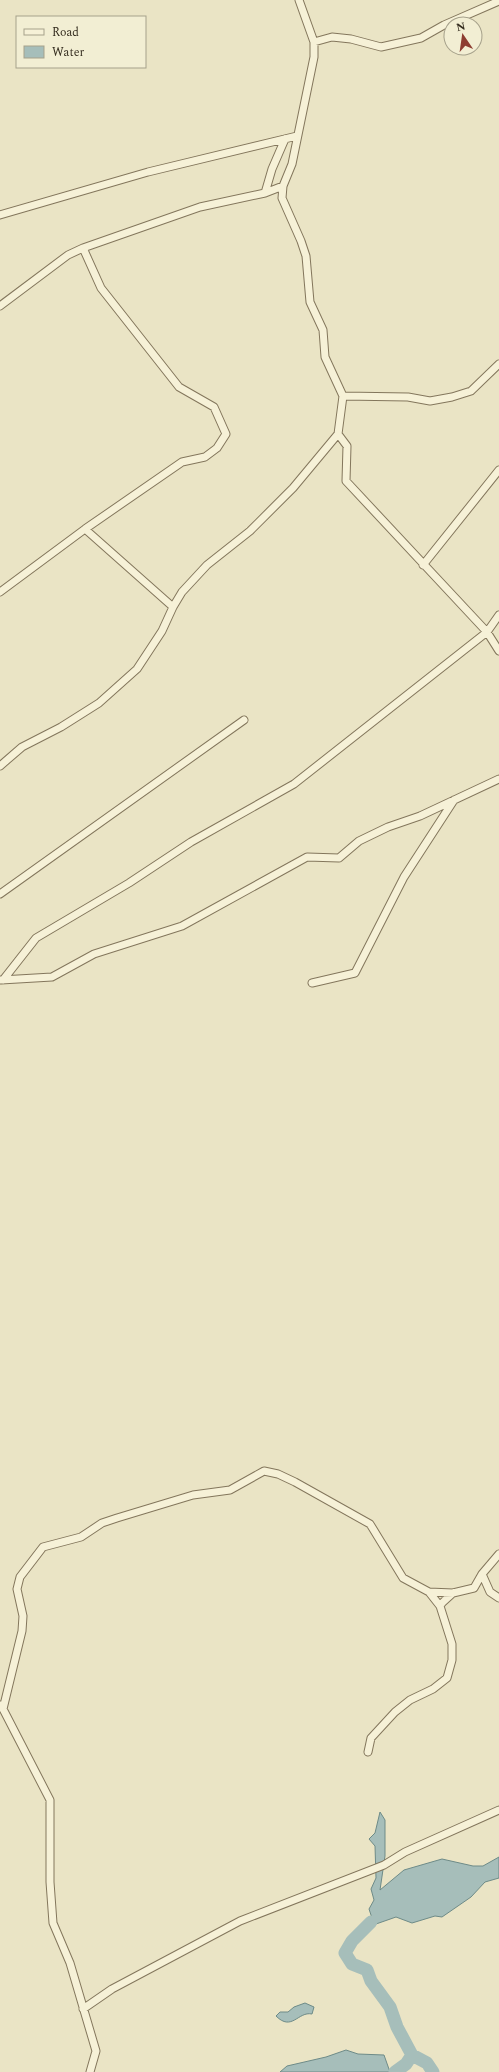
<svg xmlns="http://www.w3.org/2000/svg" width="499" height="2072" font-family="Spectral,serif">
  <rect width="100%" height="100%" fill="#eae4c5"/>
  <path fill="#a6beba" stroke="#6e8b88" d="M380,1812l5,8v36l-5,34 24,-20 38,-11 31,7h10l16,-9v21l-14,4 -14,15 -29,20 -7,-1 -23,7 -16,-6 -20,7 -4,-6 -3,-9 5,-9 -3,-11 5,-11 -1,-32 -6,-7 6,-6z
    M305,2003l9,4 -2,7c-14,-3 -20,18 -36,2l4,-4h8l6,-5z
    M346,2050l12,4 26,1 6,17h-110l7,-6 39,-9z"/>
  <g fill="none" stroke-linecap="round" stroke-linejoin="round">
    <path stroke="#a6beba" stroke-width="13" d="M371,1922l-19,19 -7,12 7,11 15,6 4,11 19,26 7,20 15,28 -6,9 -11,8
      M412,2055l15,8 6,9"/>
    <defs>
      <path id="minor" d="M314,42l18,-5 19,2 30,8 40,-9 23,-13 55,-24
        M265,193l7,-24 13,-30
        M0,215l148,-43 149,-36
        M0,306l68,-51 15,-7 117,-41 65,-14 18,-7
        M343,396l65,1 22,4 22,-4 19,-6 28,-27
        M338,434l9,12 -1,35 141,151 12,19
        M85,529l88,78
        M423,565l76,-95
        M0,592l85,-63 97,-67 23,-5 12,-9 9,-14 -12,-27 -35,-20 -78,-99 -18,-40
        M0,766l22,-19 39,-20 38,-24 38,-34 25,-38 11,-24 9,-15 25,-27 43,-34 43,-43 45,-54 5,-38 -18,-39 -2,-27 -13,-28 -4,-46 -5,-15 -19,-43 1,-12 9,-22 22,-107v-15l-15,-42
        M0,894l244,-174
        M1,980l51,-3 42,-23 88,-28 125,-69 32,1 20,-17 29,-14 32,-11 79,-37
        M3,980l33,-42 93,-55 62,-41 103,-58 193,-152 12,-17
        M312,983l43,-10 49,-96 50,-77
        M499,1554l-17,20 8,18 9,6
        M440,1606l2,-3 11,-10
        M1,1705l49,95v82l3,41 17,40 26,88 -6,21
        M3,1709l19,-78 1,-15 -6,-27 3,-12 23,-30 38,-10 21,-14 15,-5 76,-23 37,-5 34,-19 14,3 17,8 75,42 33,54 26,14 24,1 21,-5 8,-14
        M368,1752l3,-14 24,-26 15,-12 23,-11 14,-11 5,-18v-16l-12,-38 -11,-14
        M83,2009l29,-20 128,-68 144,-56 21,-13 94,-42"/>
    </defs>
    <use href="#minor" stroke="#83765c" stroke-width="9"/>
    <use href="#minor" stroke="#f6f1d7" stroke-width="7"/>
  </g>
  <rect x="16" y="16" width="130" height="52" fill="#f2eed3" stroke="#a6a18b"/>
  <rect x="24" y="29" width="20" height="6" fill="#f6f1d7" stroke="#a6a18b"/>
  <text x="52" y="36" font-size="12" fill="#352d1f">Road</text>
  <rect x="24" y="46" width="20" height="12" fill="#a6beba" stroke="#a6a18b"/>
  <text x="52" y="56" font-size="12" fill="#352d1f">Water</text>
  <g transform="translate(463 36) rotate(347)"><circle r="19" fill="#f2eed3" stroke="#a6a18b"/>
  <path d="M0-3L7 15L0 10L-7 15Z" fill="#8d3d31"/>
  <text y="-6" font-size="11" font-weight="bold" text-anchor="middle" fill="#352d1f">N</text>
  </g>
</svg>
